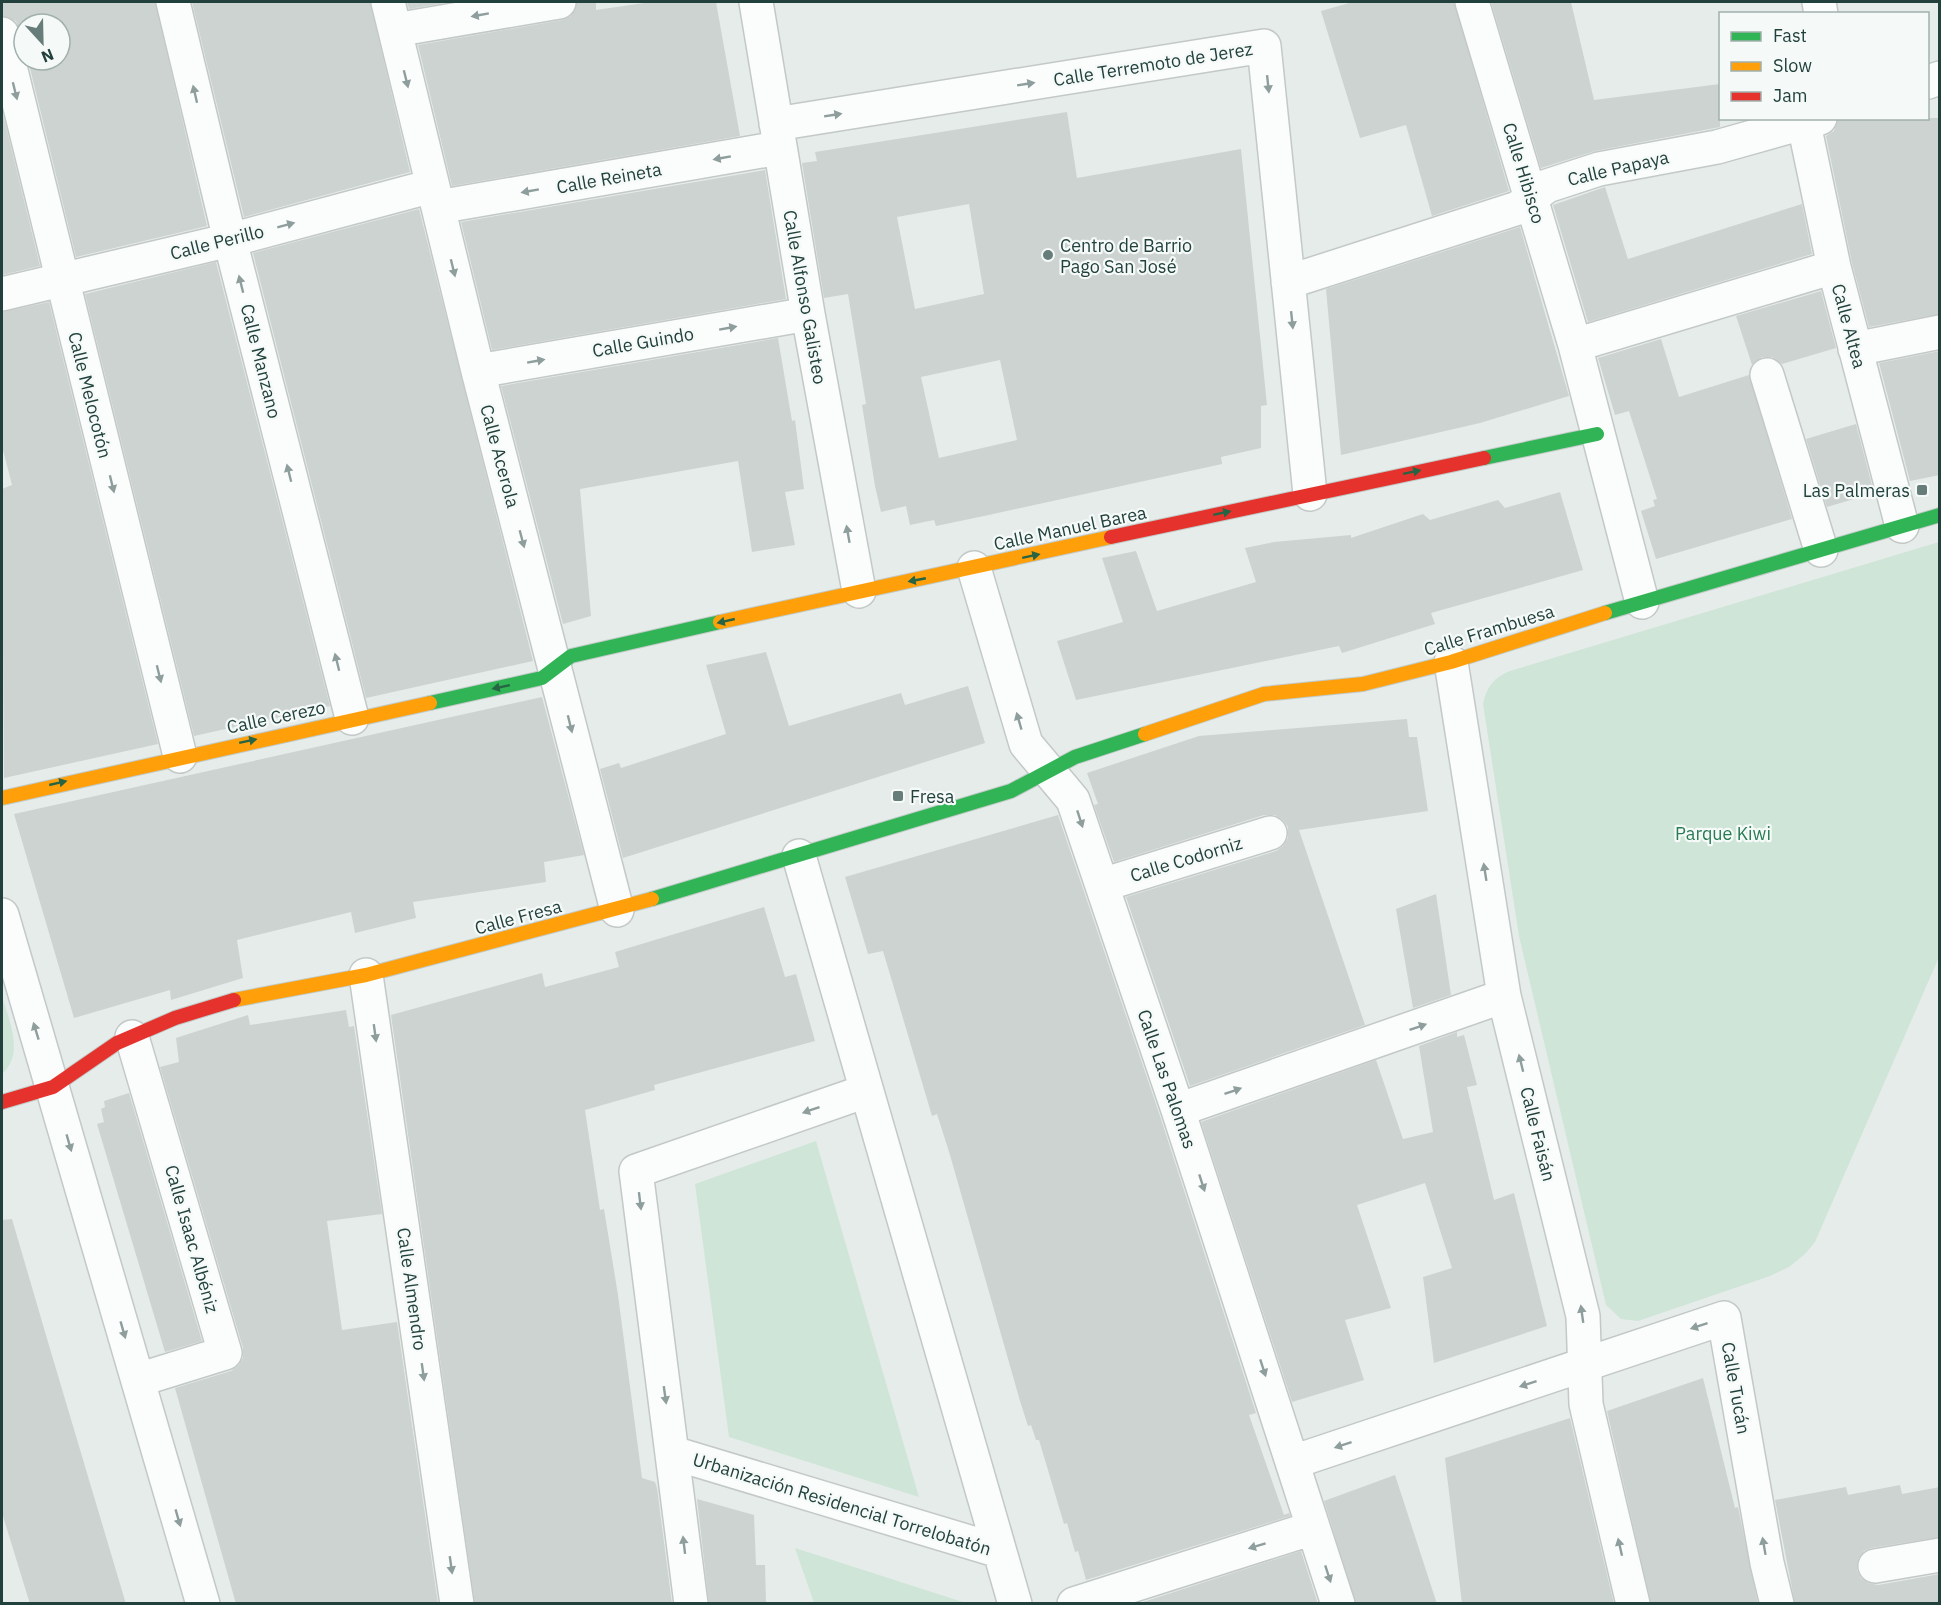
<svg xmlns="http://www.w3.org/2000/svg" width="1941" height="1605" font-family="'IBM Plex Sans',sans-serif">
  <rect width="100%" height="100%" fill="#e6ecea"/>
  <path fill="#cfe5d8" d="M1939,542v415l-124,285 -10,12 -16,13 -19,9 -132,45 -17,-2 -15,-14 -87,-369 -36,-232c3,-16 11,-27 27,-33z
    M2,996c7,25 23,57 0,78z
    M816,1141l103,356 -190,-60 -34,-253z
    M795,1548l171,55h-152z"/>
  <path fill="#cdd3d1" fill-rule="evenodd" d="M2,2h153l52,224 -131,31 -48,-197h32v-36h-36v21l-8,-24 -14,-5z
    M192,2h178l40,170 -166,45z
    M407,2h44l-42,7z
    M577,2h19v8l55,-8h65l24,134 -288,50 -34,-141 144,-25 9,-4z
    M1353,2h101l55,189 -77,25 -26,-91 -46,13 -39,-127z
    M1491,2h80l23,98 126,-16v43l-125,24 -54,17z
    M2,110l38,156 -38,9z
    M1067,112l10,66 164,-29 26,256 -6,1v42l-40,9 1,7 -238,52 -48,10 -2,-6 -24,5 -4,-19 -25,6 -6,-26 -13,-81 4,-1 -18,-110 -24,4 -22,-135 15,-2 -2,-9zM969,204l15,90 -69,15 -18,-92zM1000,360l17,80 -78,18 -18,-81z
    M1838,118h102v196l-71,13 -17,-64 -26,-127 8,-5z
    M765,170l21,129 -294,51 -31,-128z
    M1605,187l23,72 174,-55 10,50 -224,68 -35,-117z
    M419,209l114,452 -167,37 -113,-445z
    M1520,227l49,169 -89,27 -139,32 -15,-166z
    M216,262l114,444 -136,30 -109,-442z
    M1821,291l15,57 -54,16 -10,-7h-10l-10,8 -16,-49z
    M49,302l109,442 -154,34 -2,-289 10,-4 -10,-39v-134z
    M778,338l14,83 3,-1 9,69 -19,3 10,53 -43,7 -14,-91 -158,28 11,127 -28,8 -62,-238z
    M1661,339l18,58 70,-22 43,144 -136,40 -15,-48 14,-5 -2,-6 4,-1 -28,-88 -14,4 -17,-57z
    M1940,351v124l-30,6 -31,-118z
    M1856,424l18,69 -47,14 -21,-68z
    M1560,492l23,78 -152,43 4,11 -93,29 -3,-7 -263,54 -19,-59 66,-19 -21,-64 34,-7 21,60 99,-29 -11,-34 29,-6 77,-7v3l72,-24 7,6 68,-20 7,8z
    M766,652l23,74 112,-33 4,12 63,-19 17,57 -362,115 -23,-89 19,-6 2,5 105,-34 -20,-69z
    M542,697l42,158 -40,7 2,20 -133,20 3,16 -61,15 -4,-21 -114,28 6,38 -72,22 -1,-10 -96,28 -60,-204z
    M1407,719l2,18h8l11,74 -129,19 66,195 -175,61 -64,-189 150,-46 7,-5 5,-8v-11l-5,-7 -8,-5h-11l-150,47 -20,-57 4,-1 -11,-31 112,-37z
    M1058,815l102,301 96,297 -7,2 35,100 5,-2 1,3 -204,64 -8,-29 -3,1 -8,-29 -3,1 -25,-84h-3l-5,-15 -3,1 -8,-25 -70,-246 -13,-41 -5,2 -49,-165 -15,3 -23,-77z
    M1436,894l15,101 -38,13 -17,-99z
    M764,907l21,70 11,-3 19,67 -161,44 1,5 -70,20 15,100 4,-1 14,86 24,183 13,4 2,6 15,116h-197l-84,-589 151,-42 3,14 74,-20 -4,-15z
    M346,1010l3,17 5,-1 28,188 -55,7 15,109 55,-8 41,282h-202l-61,-216 56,-17 7,-5 5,-8v-10l-83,-281 19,-5 -3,-24 6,-2 66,-21 2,10z
    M1457,1032v5l7,-2 13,50 -10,2 27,113 20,-7 33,133 -113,37 -11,-86 29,-9 -27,-85 -68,22 34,103 -46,12 19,60 -72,22 -91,-280 175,-62 27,79 30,-7 -14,-86z
    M129,1093l73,248 -37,11 -68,-228 7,-2 -3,-13 4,-2 -1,-6z
    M12,1219l36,123 78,262h-96l-28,-91v-293z
    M1703,1378l32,130 3,-1 20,97h-107l-44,-193z
    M1570,1418l44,186h-152l-17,-146z
    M1395,1475l42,129h-81l-32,-103z
    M1900,1485l2,9 38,-7v50l-69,11 -7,3 -6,8 -1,11 4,8 7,5 10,2 62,-11v30h-145l-20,-104 71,-13 2,8z
    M697,1499l57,16 2,50h9l1,39h-57z
    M1301,1551l17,53h-181z"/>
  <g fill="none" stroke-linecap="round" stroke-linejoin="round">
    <defs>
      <path id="street" d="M173,2l57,238 122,478
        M388,2l90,369 139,539
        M756,2l52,312 51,277
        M1472,2l103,343 67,257
        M1819,2l2,12
        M395,30l164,-28
        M2,34l178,722
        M1928,82l12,-4
        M776,124l488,-78 46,448
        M1804,124l30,143 68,259
        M438,207l341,-59
        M1288,282l230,-74 29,-22 52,-17 118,-22 103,-29
        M2,294l228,-54 202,-54
        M1575,345l259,-78
        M1855,349l85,-17
        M478,371l330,-57
        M1767,375l54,175
        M974,568l52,176 47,56 105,310 160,494
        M1451,662l53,334 79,320 3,88 47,200
        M799,856l216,748
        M1102,885l168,-52
        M2,915l201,689
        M366,975l91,629
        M132,1037l93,316 -87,27
        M1178,1110l326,-114
        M673,1453l326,98
        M1293,1462l431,-144 43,245 10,41
        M1875,1566l65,-11
        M691,1604l-55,-433 230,-80
        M1074,1604l239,-76"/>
      <path id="fast" d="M1484,458l113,-24
        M1605,613l335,-98
        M430,703l112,-25 29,-22 149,-34
        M652,899l359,-108 64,-34 70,-23"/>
      <path id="slow" d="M720,622l391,-85
        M1145,734l119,-40 99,-10 88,-22 154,-49
        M2,798l428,-95
        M234,1000l132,-25 286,-76"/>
      <path id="jam" d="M1111,537l373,-79
        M2,1102l51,-15 64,-44 58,-25 59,-18"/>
    </defs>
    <use href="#street" stroke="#c3c9c7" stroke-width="36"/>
    <use href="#fast" stroke="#c1cac7" stroke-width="16"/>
    <use href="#slow" stroke="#c1cac7" stroke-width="16"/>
    <use href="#jam" stroke="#c1cac7" stroke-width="16"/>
    <use href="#street" stroke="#fbfcfc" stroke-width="33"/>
    <use href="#fast" stroke="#30b455" stroke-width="14"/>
    <use href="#slow" stroke="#ff9f0a" stroke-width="14"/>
    <use href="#jam" stroke="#e5322d" stroke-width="14"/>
  </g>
  <defs><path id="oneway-solid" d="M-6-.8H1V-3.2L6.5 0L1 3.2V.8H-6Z" transform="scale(1.5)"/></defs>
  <g fill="#8e9e9c">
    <use href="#oneway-solid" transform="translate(480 15) rotate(170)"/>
    <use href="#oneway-solid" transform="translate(406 79) rotate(76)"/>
    <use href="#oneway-solid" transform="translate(1026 84) rotate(-9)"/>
    <use href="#oneway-solid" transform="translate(1268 84) rotate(84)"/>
    <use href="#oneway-solid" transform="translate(15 91) rotate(76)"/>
    <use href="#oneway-solid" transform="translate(195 94) rotate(-103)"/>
    <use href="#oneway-solid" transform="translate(833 115) rotate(-9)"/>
    <use href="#oneway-solid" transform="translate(722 158) rotate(170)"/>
    <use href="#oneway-solid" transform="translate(530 191) rotate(170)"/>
    <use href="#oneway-solid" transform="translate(286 225) rotate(-15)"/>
    <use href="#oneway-solid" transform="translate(453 268) rotate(76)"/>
    <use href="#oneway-solid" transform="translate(241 284) rotate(-104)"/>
    <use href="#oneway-solid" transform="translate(1292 320) rotate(84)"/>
    <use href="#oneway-solid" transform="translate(728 328) rotate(-10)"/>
    <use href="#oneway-solid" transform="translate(536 361) rotate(-10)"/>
    <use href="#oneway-solid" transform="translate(289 473) rotate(-104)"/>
    <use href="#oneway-solid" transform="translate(112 484) rotate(76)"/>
    <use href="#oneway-solid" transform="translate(848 534) rotate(-100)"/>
    <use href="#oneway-solid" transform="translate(522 539) rotate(75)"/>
    <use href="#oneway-solid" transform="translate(337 662) rotate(-104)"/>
    <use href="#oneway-solid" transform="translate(159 674) rotate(76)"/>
    <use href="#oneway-solid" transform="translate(1019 721) rotate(-106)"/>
    <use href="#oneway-solid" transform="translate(570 724) rotate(76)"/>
    <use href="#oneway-solid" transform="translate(1080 819) rotate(72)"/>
    <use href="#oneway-solid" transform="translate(1485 872) rotate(-99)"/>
    <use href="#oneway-solid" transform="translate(1418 1027) rotate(-19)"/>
    <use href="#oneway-solid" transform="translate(36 1031) rotate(-107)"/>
    <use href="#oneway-solid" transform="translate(375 1033) rotate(82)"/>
    <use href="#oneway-solid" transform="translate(1521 1063) rotate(-104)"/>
    <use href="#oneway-solid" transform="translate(1233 1091) rotate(-19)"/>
    <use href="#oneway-solid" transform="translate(811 1110) rotate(161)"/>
    <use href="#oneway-solid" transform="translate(69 1143) rotate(74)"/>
    <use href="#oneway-solid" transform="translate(1202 1183) rotate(72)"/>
    <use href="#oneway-solid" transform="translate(640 1201) rotate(83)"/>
    <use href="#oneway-solid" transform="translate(1582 1314) rotate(-98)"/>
    <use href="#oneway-solid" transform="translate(1699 1326) rotate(162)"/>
    <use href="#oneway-solid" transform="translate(123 1330) rotate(74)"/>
    <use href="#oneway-solid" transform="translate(1263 1368) rotate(72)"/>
    <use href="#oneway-solid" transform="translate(423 1372) rotate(82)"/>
    <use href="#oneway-solid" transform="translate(1528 1384) rotate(162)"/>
    <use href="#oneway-solid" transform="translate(665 1395) rotate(82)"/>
    <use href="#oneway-solid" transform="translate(1343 1445) rotate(162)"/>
    <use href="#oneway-solid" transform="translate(178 1518) rotate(74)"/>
    <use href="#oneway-solid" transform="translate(684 1545) rotate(-97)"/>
    <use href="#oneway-solid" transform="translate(1257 1546) rotate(163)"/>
    <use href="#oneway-solid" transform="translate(1764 1546) rotate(-100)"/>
    <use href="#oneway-solid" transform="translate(1620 1547) rotate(-103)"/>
    <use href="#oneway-solid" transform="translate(451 1565) rotate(82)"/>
    <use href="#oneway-solid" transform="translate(1328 1574) rotate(72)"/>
  </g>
  <g fill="#266444">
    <use href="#oneway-solid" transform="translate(1412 472) rotate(-12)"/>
    <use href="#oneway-solid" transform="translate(1222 513) rotate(-12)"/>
    <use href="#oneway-solid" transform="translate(1031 556) rotate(-12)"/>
    <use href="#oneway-solid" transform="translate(917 580) rotate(169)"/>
    <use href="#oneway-solid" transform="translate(726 621) rotate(167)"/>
    <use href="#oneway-solid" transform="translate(501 687) rotate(168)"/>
    <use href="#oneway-solid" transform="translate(248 741) rotate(-12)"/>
    <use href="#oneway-solid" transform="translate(58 783) rotate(-13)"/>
  </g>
  <g fill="#677d7a" stroke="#f5faf8" stroke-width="2">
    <circle cx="1048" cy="255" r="6"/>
    <rect x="1916" y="484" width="12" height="12" rx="3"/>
    <rect x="892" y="790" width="12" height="12" rx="3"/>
  </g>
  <g text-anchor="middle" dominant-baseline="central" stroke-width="4.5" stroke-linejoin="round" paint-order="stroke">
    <g font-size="18" fill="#22413d" stroke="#f5faf8">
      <text transform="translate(1153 64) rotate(-9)">Calle Terremoto de Jerez</text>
      <text transform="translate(1618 168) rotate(-13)">Calle Papaya</text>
      <text transform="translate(1524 173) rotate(73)">Calle Hibisco</text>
      <text transform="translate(609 178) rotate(-10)">Calle Reineta</text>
      <text transform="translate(217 242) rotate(-14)">Calle Perillo</text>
      <text transform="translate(805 297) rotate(80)">Calle Alfonso Galisteo</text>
      <text transform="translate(1849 326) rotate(75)">Calle Altea</text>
      <text transform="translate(643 342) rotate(-10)">Calle Guindo</text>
      <text transform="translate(261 361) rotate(76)">Calle Manzano</text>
      <text transform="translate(90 395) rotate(76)">Calle Melocotón</text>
      <text transform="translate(500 456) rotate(75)">Calle Acerola</text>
      <text transform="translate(1070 528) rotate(-12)">Calle Manuel Barea</text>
      <text transform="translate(1489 630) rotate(-17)">Calle Frambuesa</text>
      <text transform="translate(276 717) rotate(-12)">Calle Cerezo</text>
      <text transform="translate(1186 859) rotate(-17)">Calle Codorniz</text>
      <text transform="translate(518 917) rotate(-15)">Calle Fresa</text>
      <text transform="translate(1167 1079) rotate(71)">Calle Las Palomas</text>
      <text transform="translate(1538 1134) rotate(76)">Calle Faisán</text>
      <text transform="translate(192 1239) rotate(74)">Calle Isaac Albéniz</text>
      <text transform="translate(412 1289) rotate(82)">Calle Almendro</text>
      <text transform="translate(1736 1388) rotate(80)">Calle Tucán</text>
      <text transform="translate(842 1504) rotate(17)">Urbanización Residencial Torrelobatón</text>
    </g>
    <g font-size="18" fill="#22413d" stroke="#f5faf8" text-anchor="start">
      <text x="1060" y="245">Centro de Barrio<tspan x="1060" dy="21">Pago San José</tspan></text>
      <text x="1910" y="490" text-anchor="end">Las Palmeras</text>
      <text x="910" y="796">Fresa</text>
    </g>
    <g font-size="18" fill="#297b54" stroke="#f5faf8">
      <text x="1723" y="833">Parque Kiwi</text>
    </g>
  </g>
  <rect width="1941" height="1605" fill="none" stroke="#22413d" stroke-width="6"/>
  <rect x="1719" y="12" width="210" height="108" fill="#f5faf8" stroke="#a1b0ad" stroke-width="1.5"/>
  <rect x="1731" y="32" width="30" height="9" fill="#30b455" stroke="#a1b0ad" stroke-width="1.5"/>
  <text x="1773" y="42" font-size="18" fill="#22413d">Fast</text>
  <rect x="1731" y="62" width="30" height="9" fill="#ff9f0a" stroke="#a1b0ad" stroke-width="1.5"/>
  <text x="1773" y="72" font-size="18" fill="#22413d">Slow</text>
  <rect x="1731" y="92" width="30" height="9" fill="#e5322d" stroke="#a1b0ad" stroke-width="1.5"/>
  <text x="1773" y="102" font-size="18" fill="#22413d">Jam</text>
  <g transform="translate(42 42) rotate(158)"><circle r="28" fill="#f5faf8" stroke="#a1b0ad" stroke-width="1.5"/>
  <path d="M0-4.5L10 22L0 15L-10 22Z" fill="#677d7a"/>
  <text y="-9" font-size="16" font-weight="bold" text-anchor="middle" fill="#22413d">N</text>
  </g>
</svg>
